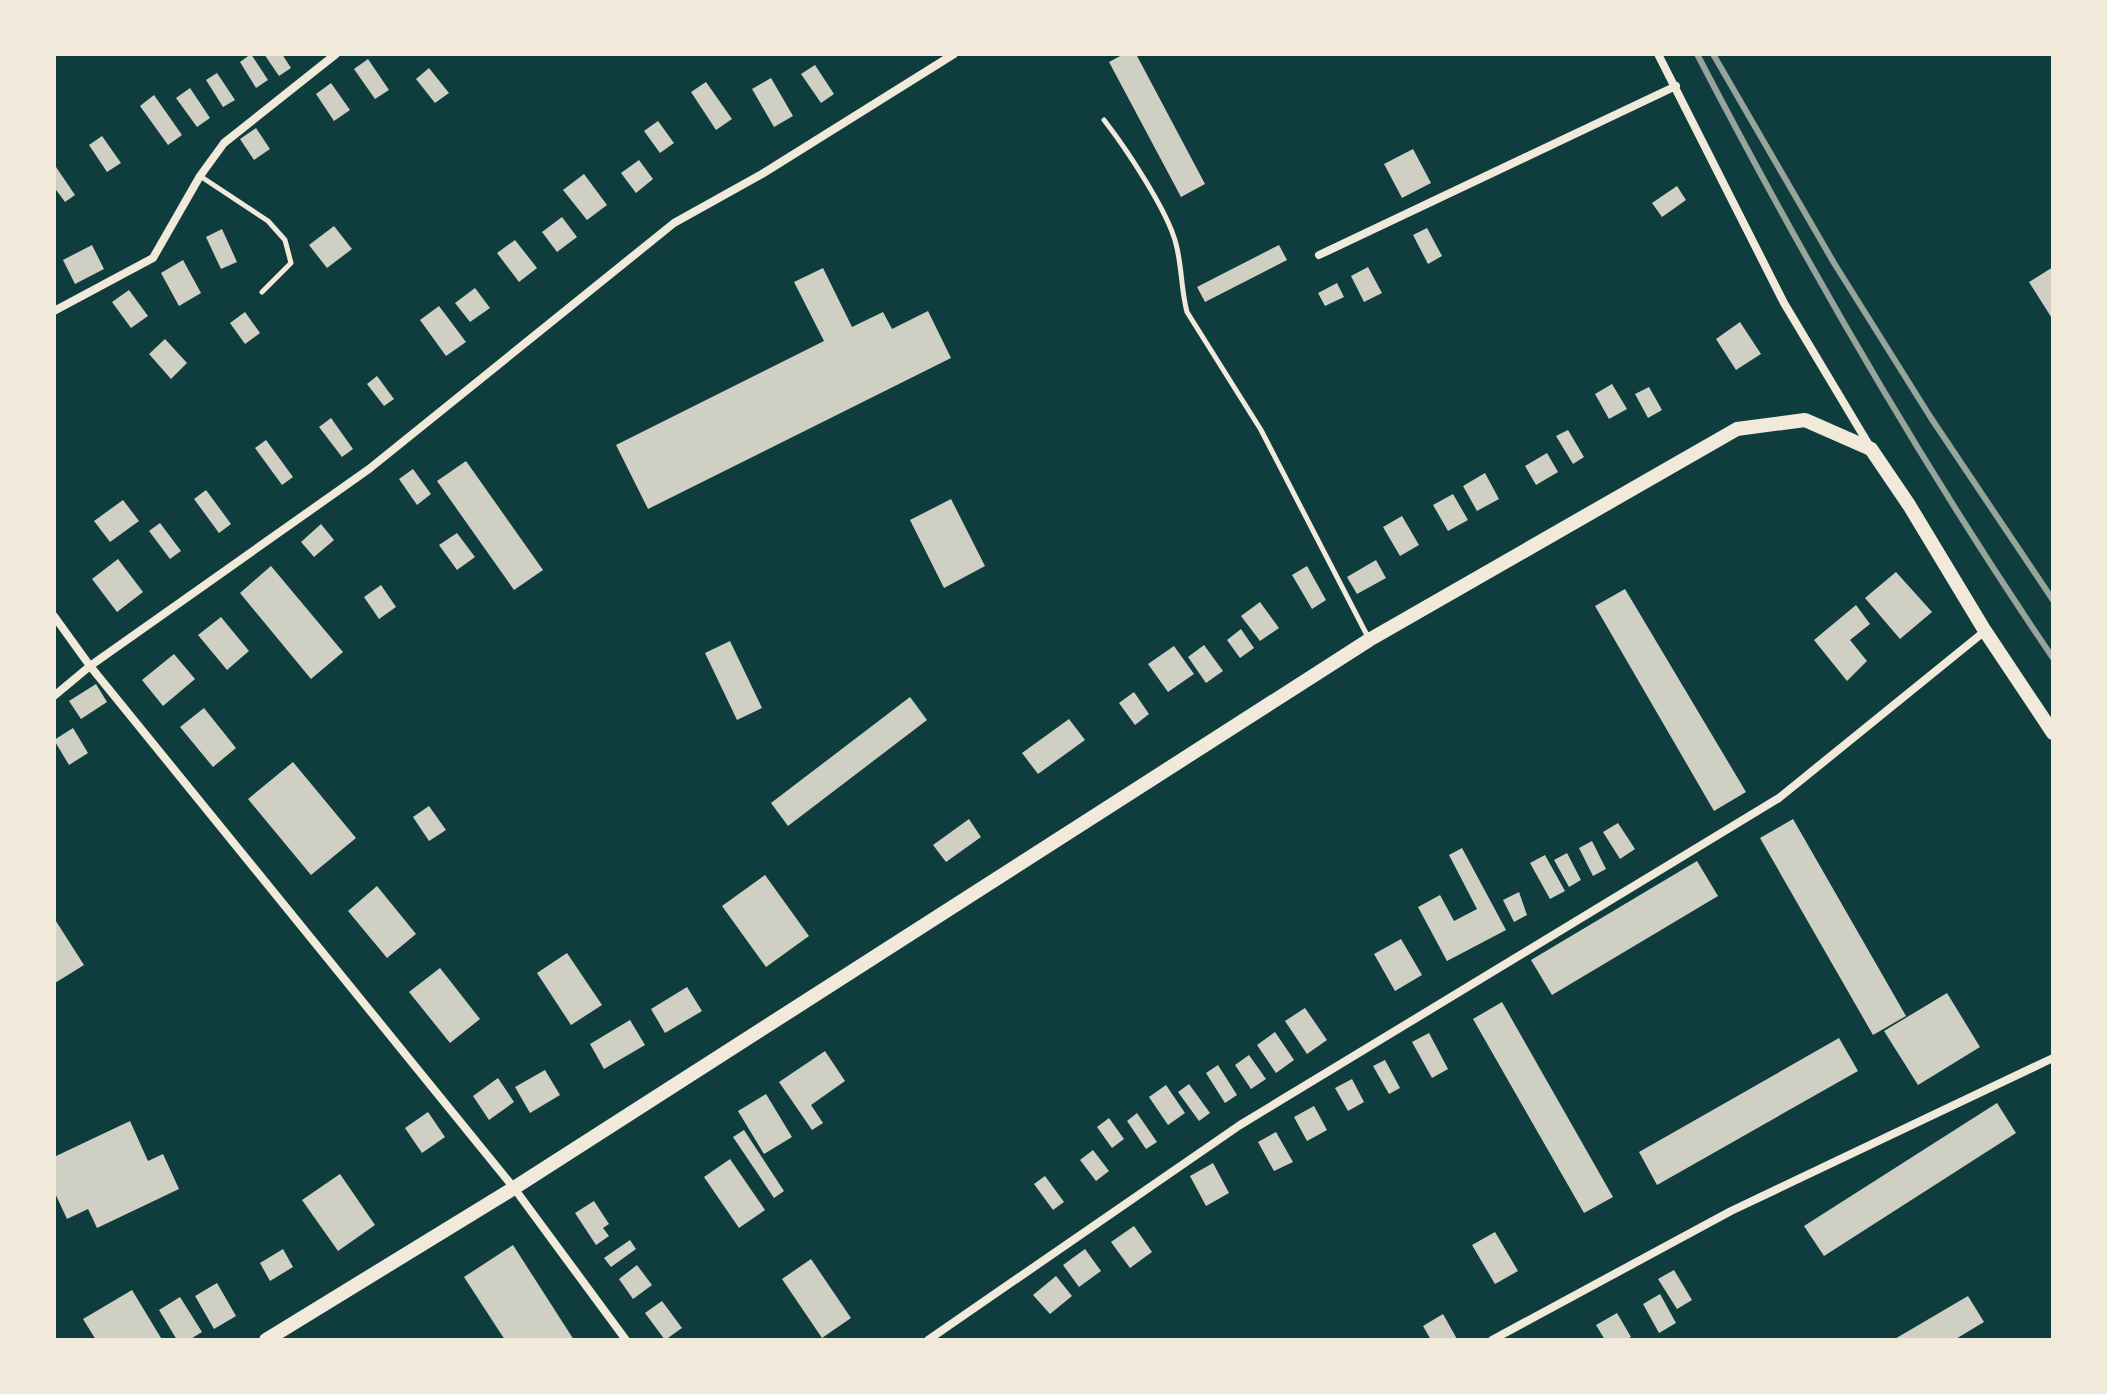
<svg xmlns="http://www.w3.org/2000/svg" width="2107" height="1394" font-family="'PT Sans',sans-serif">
  <rect width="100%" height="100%" fill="#0f3d3e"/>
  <path fill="#cfcfc3" d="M251,54l17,26 -12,8 -16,-26z
    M264,54h18l9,14 -12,8z
    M1124,54h12l69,130 -24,13 -72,-135z
    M368,59l21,31 -14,9 -21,-30z
    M815,65l19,29 -13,9 -20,-29z
    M429,68l20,25 -14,10 -19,-24z
    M217,73l18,27 -12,7 -17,-27z
    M771,78l22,38 -19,11 -22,-38z
    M706,82l26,37 -16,11 -25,-38z
    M331,83l19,27 -16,11 -18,-27z
    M190,88l20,30 -13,9 -21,-29z
    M154,95l28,40 -14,10 -28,-39z
    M658,121l16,22 -14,10 -16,-22z
    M256,128l14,21 -16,11 -14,-21z
    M102,136l19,27 -14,9 -18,-27z
    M1413,149l18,34 -29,15 -18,-34z
    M639,160l14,19 -17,14 -15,-20z
    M54,164l21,31 -10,7 -11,-15z
    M584,174l23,31 -20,15 -24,-30z
    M1677,186l9,14 -24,17 -10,-14z
    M562,217l15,20 -20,15 -15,-20z
    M334,226l18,23 -25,19 -18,-23z
    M1427,228l15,28 -14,8 -15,-29z
    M222,229l15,33 -16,7 -15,-32z
    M515,240l22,28 -18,14 -22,-29z
    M92,245l12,24 -29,15 -12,-24z
    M1279,245l8,15 -82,42 -8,-15z
    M183,260l18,33 -22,13 -18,-33z
    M1368,267l14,26 -18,9 -13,-26z
    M2053,267v53l-24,-38z
    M823,268l29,59 31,-15 9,17 36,-18 23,47 -303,151 -32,-64 208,-104 -30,-59z
    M1337,283l7,14 -19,9 -7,-13z
    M475,288l15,20 -20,14 -15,-19z
    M129,290l19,26 -17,12 -19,-26z
    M439,306l27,36 -20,14 -26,-36z
    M245,312l15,21 -15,11 -15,-21z
    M1740,322l21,32 -25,16 -20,-31z
    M165,339l22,24 -16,16 -22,-25z
    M377,376l17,23 -10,7 -17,-22z
    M1612,384l15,25 -18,10 -14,-25z
    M1649,387l13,23 -14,8 -13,-24z
    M331,418l22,31 -11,8 -23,-30z
    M1568,430l16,27 -11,7 -17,-28z
    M266,440l27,37 -11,8 -27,-37z
    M1547,453l11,19 -22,13 -11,-19z
    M466,461l77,109 -29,20 -77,-109z
    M413,469l18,25 -14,11 -18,-26z
    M1485,473l14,26 -22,12 -14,-25z
    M206,490l25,34 -12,9 -25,-34z
    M1453,494l15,26 -20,11 -15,-26z
    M951,499l34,67 -41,22 -34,-68z
    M123,500l16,21 -29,21 -16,-21z
    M1402,516l17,29 -19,11 -17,-29z
    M160,523l21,28 -11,8 -21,-28z
    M321,524l13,16 -20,17 -13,-15z
    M457,533l18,24 -18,13 -18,-25z
    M118,559l25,33 -26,20 -25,-33z
    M1376,560l10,18 -29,16 -10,-17z
    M271,566l72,86 -32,27 -71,-86z
    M1307,566l19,34 -14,9 -20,-34z
    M1896,572l36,40 -32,27 -35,-41z
    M381,585l15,22 -17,12 -15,-22z
    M1625,589l121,203 -32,19 -119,-205z
    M1260,602l19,26 -19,13 -19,-25z
    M1856,605l14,19 -20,16 17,21 -20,20 -33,-41z
    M221,617l28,34 -22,19 -29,-35z
    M1241,629l13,19 -14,10 -13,-18z
    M730,641l32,67 -25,12 -32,-67z
    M1204,645l19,26 -17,12 -18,-26z
    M1174,646l20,28 -26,18 -20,-28z
    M174,654l21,25 -32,27 -21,-26z
    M96,684l11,18 -26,17 -12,-18z
    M1134,692l15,22 -14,11 -16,-22z
    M910,697l17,23 -139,106 -17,-23z
    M204,708l32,40 -23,19 -33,-40z
    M1069,719l16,21 -47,34 -16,-21z
    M73,728l15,25 -19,12 -15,-25z
    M293,762l63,76 -45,37 -63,-76z
    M429,806l17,24 -17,11 -16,-24z
    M969,819l12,18 -35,25 -13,-17z
    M1793,819l113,197 -33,19 -113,-197z
    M1618,823l17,26 -15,10 -17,-27z
    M1592,841l14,28 -13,7 -14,-28z
    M1462,848l44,82 -59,31 -29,-54 22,-12 14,26 23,-12 -28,-54z
    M1567,853l14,27 -12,7 -15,-27z
    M1545,855l20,36 -15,8 -20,-36z
    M1697,861l21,35 -166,99 -21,-35z
    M765,875l44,61 -43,31 -44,-61z
    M377,886l39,48 -29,24 -39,-47z
    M1519,892l8,23 -13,7 -11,-22z
    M54,918l30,47 -29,18 -1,-2z
    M1401,939l21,36 -27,16 -21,-37z
    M567,953l35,52 -31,20 -34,-52z
    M440,968l40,51 -30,24 -41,-51z
    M687,987l15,24 -37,22 -14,-24z
    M1947,993l33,54 -62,38 -34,-54z
    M1502,1002l111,195 -29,16 -111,-194z
    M1305,1008l22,32 -20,14 -22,-33z
    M630,1020l15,25 -41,24 -14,-25z
    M1275,1032l19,28 -18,13 -19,-28z
    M1429,1033l19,36 -16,9 -20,-36z
    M1839,1038l19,33 -201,114 -18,-33z
    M825,1051l20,30 -34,24 12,18 -11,7 -33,-48z
    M1249,1055l17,24 -15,10 -16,-24z
    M1385,1060l15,28 -11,6 -16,-28z
    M1218,1065l19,30 -12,8 -19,-30z
    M545,1070l15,25 -30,18 -15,-26z
    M498,1078l16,24 -25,18 -16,-24z
    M1352,1079l12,23 -16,9 -13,-23z
    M1189,1084l21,29 -11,8 -21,-29z
    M1166,1085l19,28 -17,12 -19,-28z
    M766,1094l26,43 -28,17 -26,-43z
    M1997,1103l19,30 -192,123 -20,-30z
    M1314,1106l13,24 -20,11 -13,-24z
    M428,1112l17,25 -23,16 -17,-25z
    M1137,1113l20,29 -11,7 -19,-28z
    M1109,1118l15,21 -12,9 -15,-21z
    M130,1121l18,40 15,-7 16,35 -82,39 -9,-19 -21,10 -13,-28v-34z
    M744,1130l40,61 -10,7 -41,-61z
    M1276,1132l17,30 -19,9 -16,-29z
    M1093,1150l16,21 -13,10 -16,-21z
    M730,1159l35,51 -26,18 -35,-51z
    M1213,1163l16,30 -23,13 -16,-30z
    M340,1174l35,51 -37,26 -36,-51z
    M1045,1176l19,26 -11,8 -19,-26z
    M594,1201l15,23 -6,4 6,8 -13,9 -21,-32z
    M1134,1226l18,26 -22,16 -19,-26z
    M1495,1232l23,39 -23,13 -23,-39z
    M630,1240l6,9 -25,18 -7,-9z
    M513,1245l61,95h-69l-41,-63z
    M283,1249l10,18 -23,14 -10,-18z
    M1085,1249l16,22 -22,16 -16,-22z
    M811,1259l40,59 -29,20 -40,-59z
    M637,1265l15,20 -19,14 -14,-20z
    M1674,1270l18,30 -15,9 -19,-30z
    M1056,1276l16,20 -22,18 -17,-19z
    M217,1283l19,33 -22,13 -19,-33z
    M132,1290l29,48 -65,2 -13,-21z
    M1660,1294l16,29 -17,10 -16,-29z
    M1968,1296l16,26 -30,18h-61z
    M180,1297l22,35 -13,8h-12l-18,-30z
    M662,1301l20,27 -17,12 -20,-27z
    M1617,1313l14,24 -6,3h-20l-9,-15z
    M1443,1314l14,25 -26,1 -8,-14z"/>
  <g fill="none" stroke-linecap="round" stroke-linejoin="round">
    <path stroke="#f1e9da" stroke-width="5" d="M1104,120c21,27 64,91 72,124 6,22 5,46 11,68l74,118 108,209
      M200,176l68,45 17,19 6,23 -29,29"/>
    <path stroke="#f1e9da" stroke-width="8" d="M1658,54l126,249 85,142
      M1319,255l357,-169
      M54,311l99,-53 47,-82 24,-33 112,-89
      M54,616l36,50 424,522 112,152
      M54,696l36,-30 279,-197 305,-246 88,-49 192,-120
      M928,1340l312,-215 539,-327 206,-167
      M1492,1340l239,-129 322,-153"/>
    <path stroke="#f1e9da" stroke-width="14" d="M266,1340l248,-152 855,-548 368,-211 68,-9 66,29 38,56 76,126 68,102"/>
    <path stroke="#97a49c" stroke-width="6" d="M1697,54c108,208 224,410 356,604
      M1713,54l121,209 97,155 122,182"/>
  </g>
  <rect width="2107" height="1394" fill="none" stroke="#f1e9da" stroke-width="112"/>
</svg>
